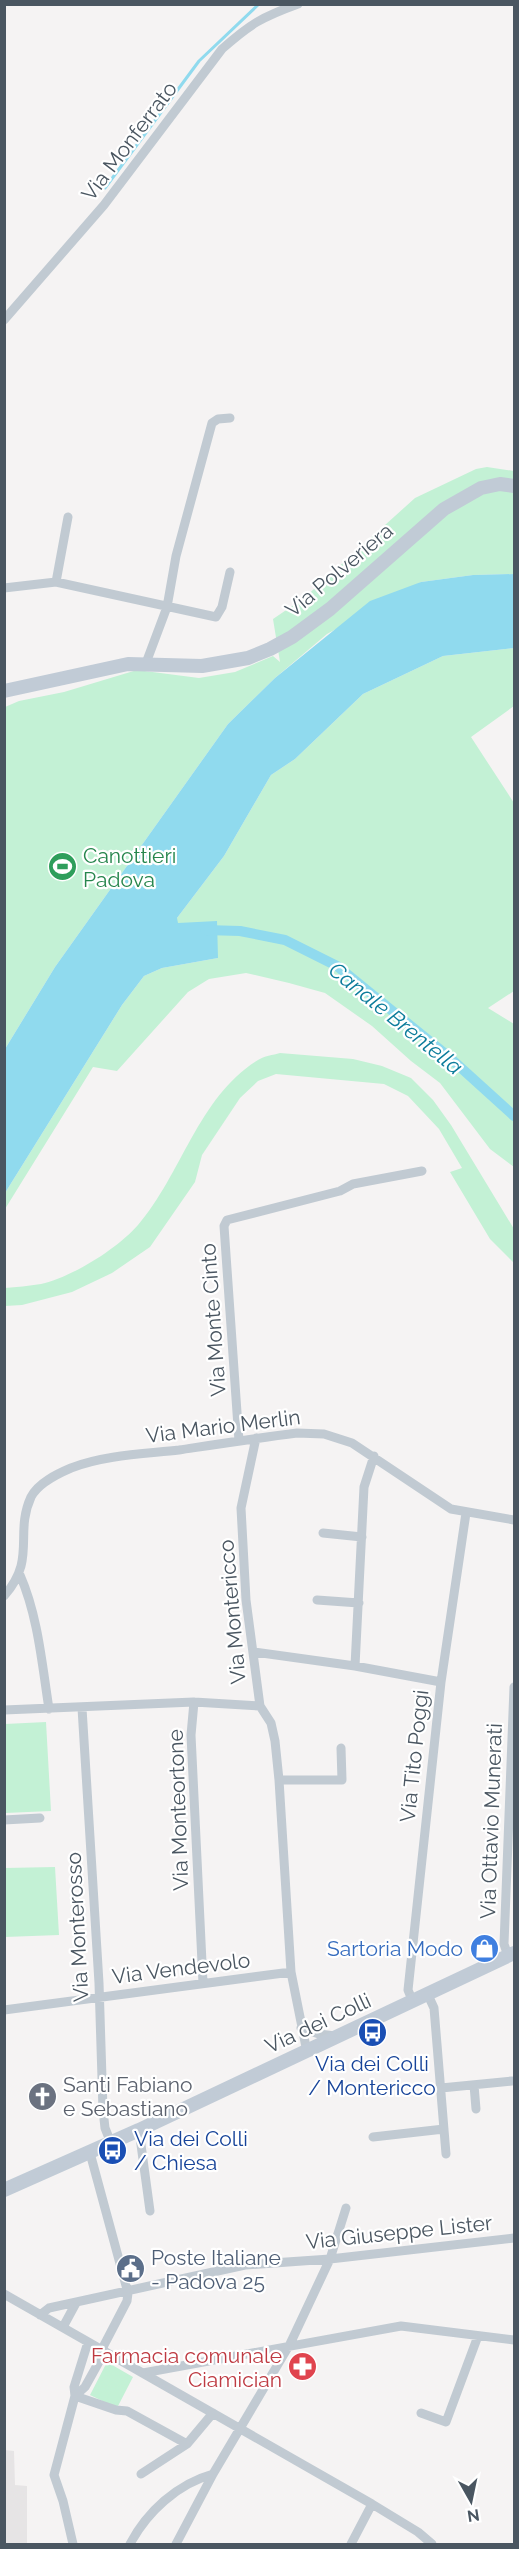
<svg xmlns="http://www.w3.org/2000/svg" width="519" height="2549" font-family="Raleway,sans-serif">
  <rect width="100%" height="100%" fill="#f5f3f3"/>
  <path fill="#e6e4e5" d="M5,2450l9,1 1,34 12,1v58h-22z"/>
  <path fill="#c3f1d5" d="M487,467l27,4v103l-41,1 -52,7 -94,52 -52,44 -47,46 -173,243 -50,82v-342l14,-6 45,-9 73,-22 62,8 36,-6 38,-16 7,6 -7,-43 31,-21 111,-100 61,-29z
    M514,648v58l-43,31 43,66v188l-26,17 26,16v143l-24,-18 -50,-66 -29,-22 -39,-35 -47,-33 -36,-10 -43,-10 -37,6 -21,13 -71,79 -24,-4 -88,142v-16l117,-188 22,-29 18,-8 56,-10 -41,-35v-5l47,-62 47,-81 24,-16 68,-65 80,-38z
    M280,1053l73,6 29,7 29,12 22,22 18,25 63,104v34l-24,-24 -40,-67 12,-4 -23,-39 -31,-33 -24,-12 -108,-10 -18,7 -18,17 -38,57 -7,27 -45,65 -38,26 -40,19 -50,13 -17,1v-18c11,-1 24,-2 36,-4 31,-7 76,-35 97,-59 44,-51 60,-128 120,-165 6,-4 15,-5 22,-7z
    M46,1722l5,89 -46,2v-89z
    M55,1867l4,68 -54,2v-69z
    M107,2362l26,15 -16,31 -27,-13z"/>
  <path fill="#90daee" d="M514,574v74l-71,8 -80,38 -68,65 -24,16 -47,81 -47,62 1,5 39,-2 1,37 -56,10 -18,8 -22,29 -117,188v-144l50,-82 173,-243 47,-46 95,-77 51,-19 52,-7z"/>
  <g fill="none" stroke-linecap="round" stroke-linejoin="round">
    <path stroke="#90daee" stroke-width="3" d="M105,188l94,-127 60,-57"/>
    <path stroke="#90daee" stroke-width="10" d="M205,930l35,1 45,9 52,26 112,91 65,59"/>
    <path stroke="#c1cad2" stroke-width="9" d="M4,320l100,-115 118,-156c28,-25 40,-32 76,-45
      M56,582l12,-65
      M4,588l52,-6 160,35 6,-10 8,-35
      M146,663l21,-56 9,-51 36,-133 6,-4 12,-1
      M256,1438l-15,70 5,92 14,106 11,17 4,18 4,39 12,192 16,80
      M239,1441l-15,-215 3,-6 113,-29 13,-7 69,-13
      M323,1533l39,4
      M20,1575c18,41 22,89 29,134
      M4,1596c33,-37 10,-62 27,-99 7,-14 26,-23 40,-29 34,-13 73,-14 108,-18 40,-6 79,-12 118,-17l27,1 28,9 99,66 63,11
      M317,1600l42,3
      M254,1652l101,14 86,16
      M355,1666l9,-179 10,-31
      M194,1702l-3,33 12,248
      M82,1708l17,275 4,127 2,18 6,15
      M4,1710l190,-8 66,4
      M279,1780h63l-1,-32
      M4,1820l36,-2
      M508,1956l-4,-12 10,-257
      M428,1995l6,13 12,146
      M413,2002l-5,-12 33,-308 25,-169
      M4,2010l287,-38
      M301,2028l18,6 16,2
      M474,2085l2,24
      M441,2088l71,-7
      M139,2130l11,81
      M373,2137l71,-8
      M90,2153l38,140 -1,8 -25,48
      M4,2294l368,210 46,28 14,12
      M40,2315l9,-7 196,-43 85,-6 184,-21
      M63,2327l13,-24
      M143,2373l258,-47 113,14
      M75,2396l41,14 11,1 60,33
      M75,2396l10,-9 20,-36
      M421,2413l25,9 32,-86
      M141,2474l46,-30 26,-31
      M73,2544l-10,-43 -9,-26 21,-79 -1,-9 14,-45
      M130,2544c17,-32 47,-60 83,-70
      M176,2544l37,-70 77,-130 40,-85 16,-51
      M351,2544l21,-40"/>
    <path stroke="#c1cbd6" stroke-width="14" d="M4,691l124,-27 74,2 46,-8 22,-9 22,-12 38,-28 114,-100 37,-21 19,-4 14,2
      M4,2190l135,-60 375,-177"/>
  </g>
  <defs>
    <symbol id="stadium-disc" viewBox="-11 -11 22 22"><circle r="9.5" fill="#2e9e5b" stroke="#fff"/><path d="M0-5a6.5 5 0 1 0 0 10a6.5 5 0 1 0 0-10ZM-3.5-1.8h7v3.6h-7Z" fill="#fff"/></symbol>
    <symbol id="shop-disc" viewBox="-11 -11 22 22"><circle r="9.5" fill="#3f7fe0" stroke="#fff"/><path d="M-5-2.5h2.3a2.7 3.5 0 0 1 5.4 0H5L5.5 6h-11ZM-1.5-2.5h3a1.5 2.3 0 0 0-3 0Z" fill="#fff"/></symbol>
    <symbol id="bus-disc" viewBox="-11 -11 22 22"><circle r="9.5" fill="#1a4fb4" stroke="#fff"/><path d="M-5-6H5V4H4V6H2V4H-2V6H-4V4H-5ZM-3.5-4V0h7V-4ZM-3.5 1.2v1.5H-2V1.2ZM2 1.2v1.5H3.5V1.2Z" fill="#fff"/></symbol>
    <symbol id="church-disc" viewBox="-11 -11 22 22"><circle r="9.5" fill="#6b7280" stroke="#fff"/><path d="M-1.2-6h2.4v3.5h3.3v2.4h-3.3V6h-2.4V-.1h-3.3v-2.4h3.3Z" fill="#fff"/></symbol>
    <symbol id="civic-disc" viewBox="-11 -11 22 22"><circle r="9.5" fill="#5c6f8a" stroke="#fff"/><path d="M-.6-6.5H3V-4.5H.6V-3L4-1V1h2V6H-6V1h2V-1L-.6-3ZM-1.2 2.5V6h2.4V2.5Z" fill="#fff"/></symbol>
    <symbol id="pharmacy-disc" viewBox="-11 -11 22 22"><circle r="9.5" fill="#e0444e" stroke="#fff"/><path d="M-2-6h4v4h4v4h-4v4h-4v-4h-4v-4h4Z" fill="#fff"/></symbol>
  </defs>
  <g fill-rule="evenodd">
    <use href="#stadium-disc" x="46" y="850" width="33" height="33"/>
    <use href="#shop-disc" x="468" y="1932" width="33" height="33"/>
    <use href="#bus-disc" x="356" y="2016" width="33" height="33"/>
    <use href="#church-disc" x="26" y="2080" width="33" height="33"/>
    <use href="#bus-disc" x="96" y="2134" width="33" height="33"/>
    <use href="#civic-disc" x="114" y="2252" width="33" height="33"/>
    <use href="#pharmacy-disc" x="286" y="2350" width="33" height="33"/>
  </g>
  <g text-anchor="middle" dominant-baseline="central" stroke-width="4.5" stroke-linejoin="round" paint-order="stroke">
    <g font-size="21" fill="#4a5661" stroke="#fff">
      <text transform="translate(129 141) rotate(-53)">Via Monferrato</text>
      <text transform="translate(339 570) rotate(-40)">Via Polveriera</text>
      <text transform="translate(213 1320) rotate(-94)">Via Monte Cinto</text>
      <text transform="translate(223 1426) rotate(-7)">Via Mario Merlin</text>
      <text transform="translate(232 1612) rotate(-95)">Via Montericco</text>
      <text transform="translate(414 1756) rotate(-84)">Via Tito Poggi</text>
      <text transform="translate(178 1810) rotate(-92)">Via Monteortone</text>
      <text transform="translate(491 1821) rotate(-88)">Via Ottavio Munerati</text>
      <text transform="translate(77 1927) rotate(-93)">Via Monterosso</text>
      <text transform="translate(181 1968) rotate(-7)">Via Vendevolo</text>
      <text transform="translate(318 2023) rotate(-25)">Via dei Colli</text>
      <text transform="translate(399 2232) rotate(-6)">Via Giuseppe Lister</text>
    </g>
    <g font-size="21" fill="#27864d" stroke="#fff" text-anchor="start">
      <text x="83" y="855">Canottieri<tspan x="83" dy="24">Padova</tspan></text>
    </g>
    <g font-size="21" fill="#366cbe" stroke="#fff" text-anchor="end">
      <text x="463" y="1948">Sartoria Modo</text>
    </g>
    <g font-size="21" fill="#164399" stroke="#fff">
      <text x="372" y="2063">Via dei Colli<tspan x="372" dy="24">/ Montericco</tspan></text>
      <text x="134" y="2138" text-anchor="start">Via dei Colli<tspan x="134" dy="24">/ Chiesa</tspan></text>
    </g>
    <g font-size="21" fill="#5b616d" stroke="#fff" text-anchor="start">
      <text x="63" y="2084">Santi Fabiano<tspan x="63" dy="24">e Sebastiano</tspan></text>
    </g>
    <g font-size="21" fill="#4e5e75" stroke="#fff" text-anchor="start">
      <text x="151" y="2257">Poste Italiane<tspan x="151" dy="24">- Padova 25</tspan></text>
    </g>
    <g font-size="21" fill="#be3a42" stroke="#fff" text-anchor="end">
      <text x="282" y="2355">Farmacia comunale<tspan x="282" dy="24">Ciamician</tspan></text>
    </g>
    <g font-size="22" font-style="italic" fill="#0c7c9b" stroke="#fff">
      <text transform="translate(396 1018) rotate(39)">Canale Brentella</text>
    </g>
  </g>
  <rect width="519" height="2549" fill="none" stroke="#4a5661" stroke-width="12"/>
  <g transform="translate(471 2501) rotate(171)" stroke="#ffffff" stroke-width="4.5" paint-order="stroke">
  <path d="M0-4.5L10 22L0 15L-10 22Z" fill="#4a5661"/>
  <text y="-9" font-size="16" font-weight="bold" text-anchor="middle" fill="#4a5661">N</text>
  </g>
</svg>
